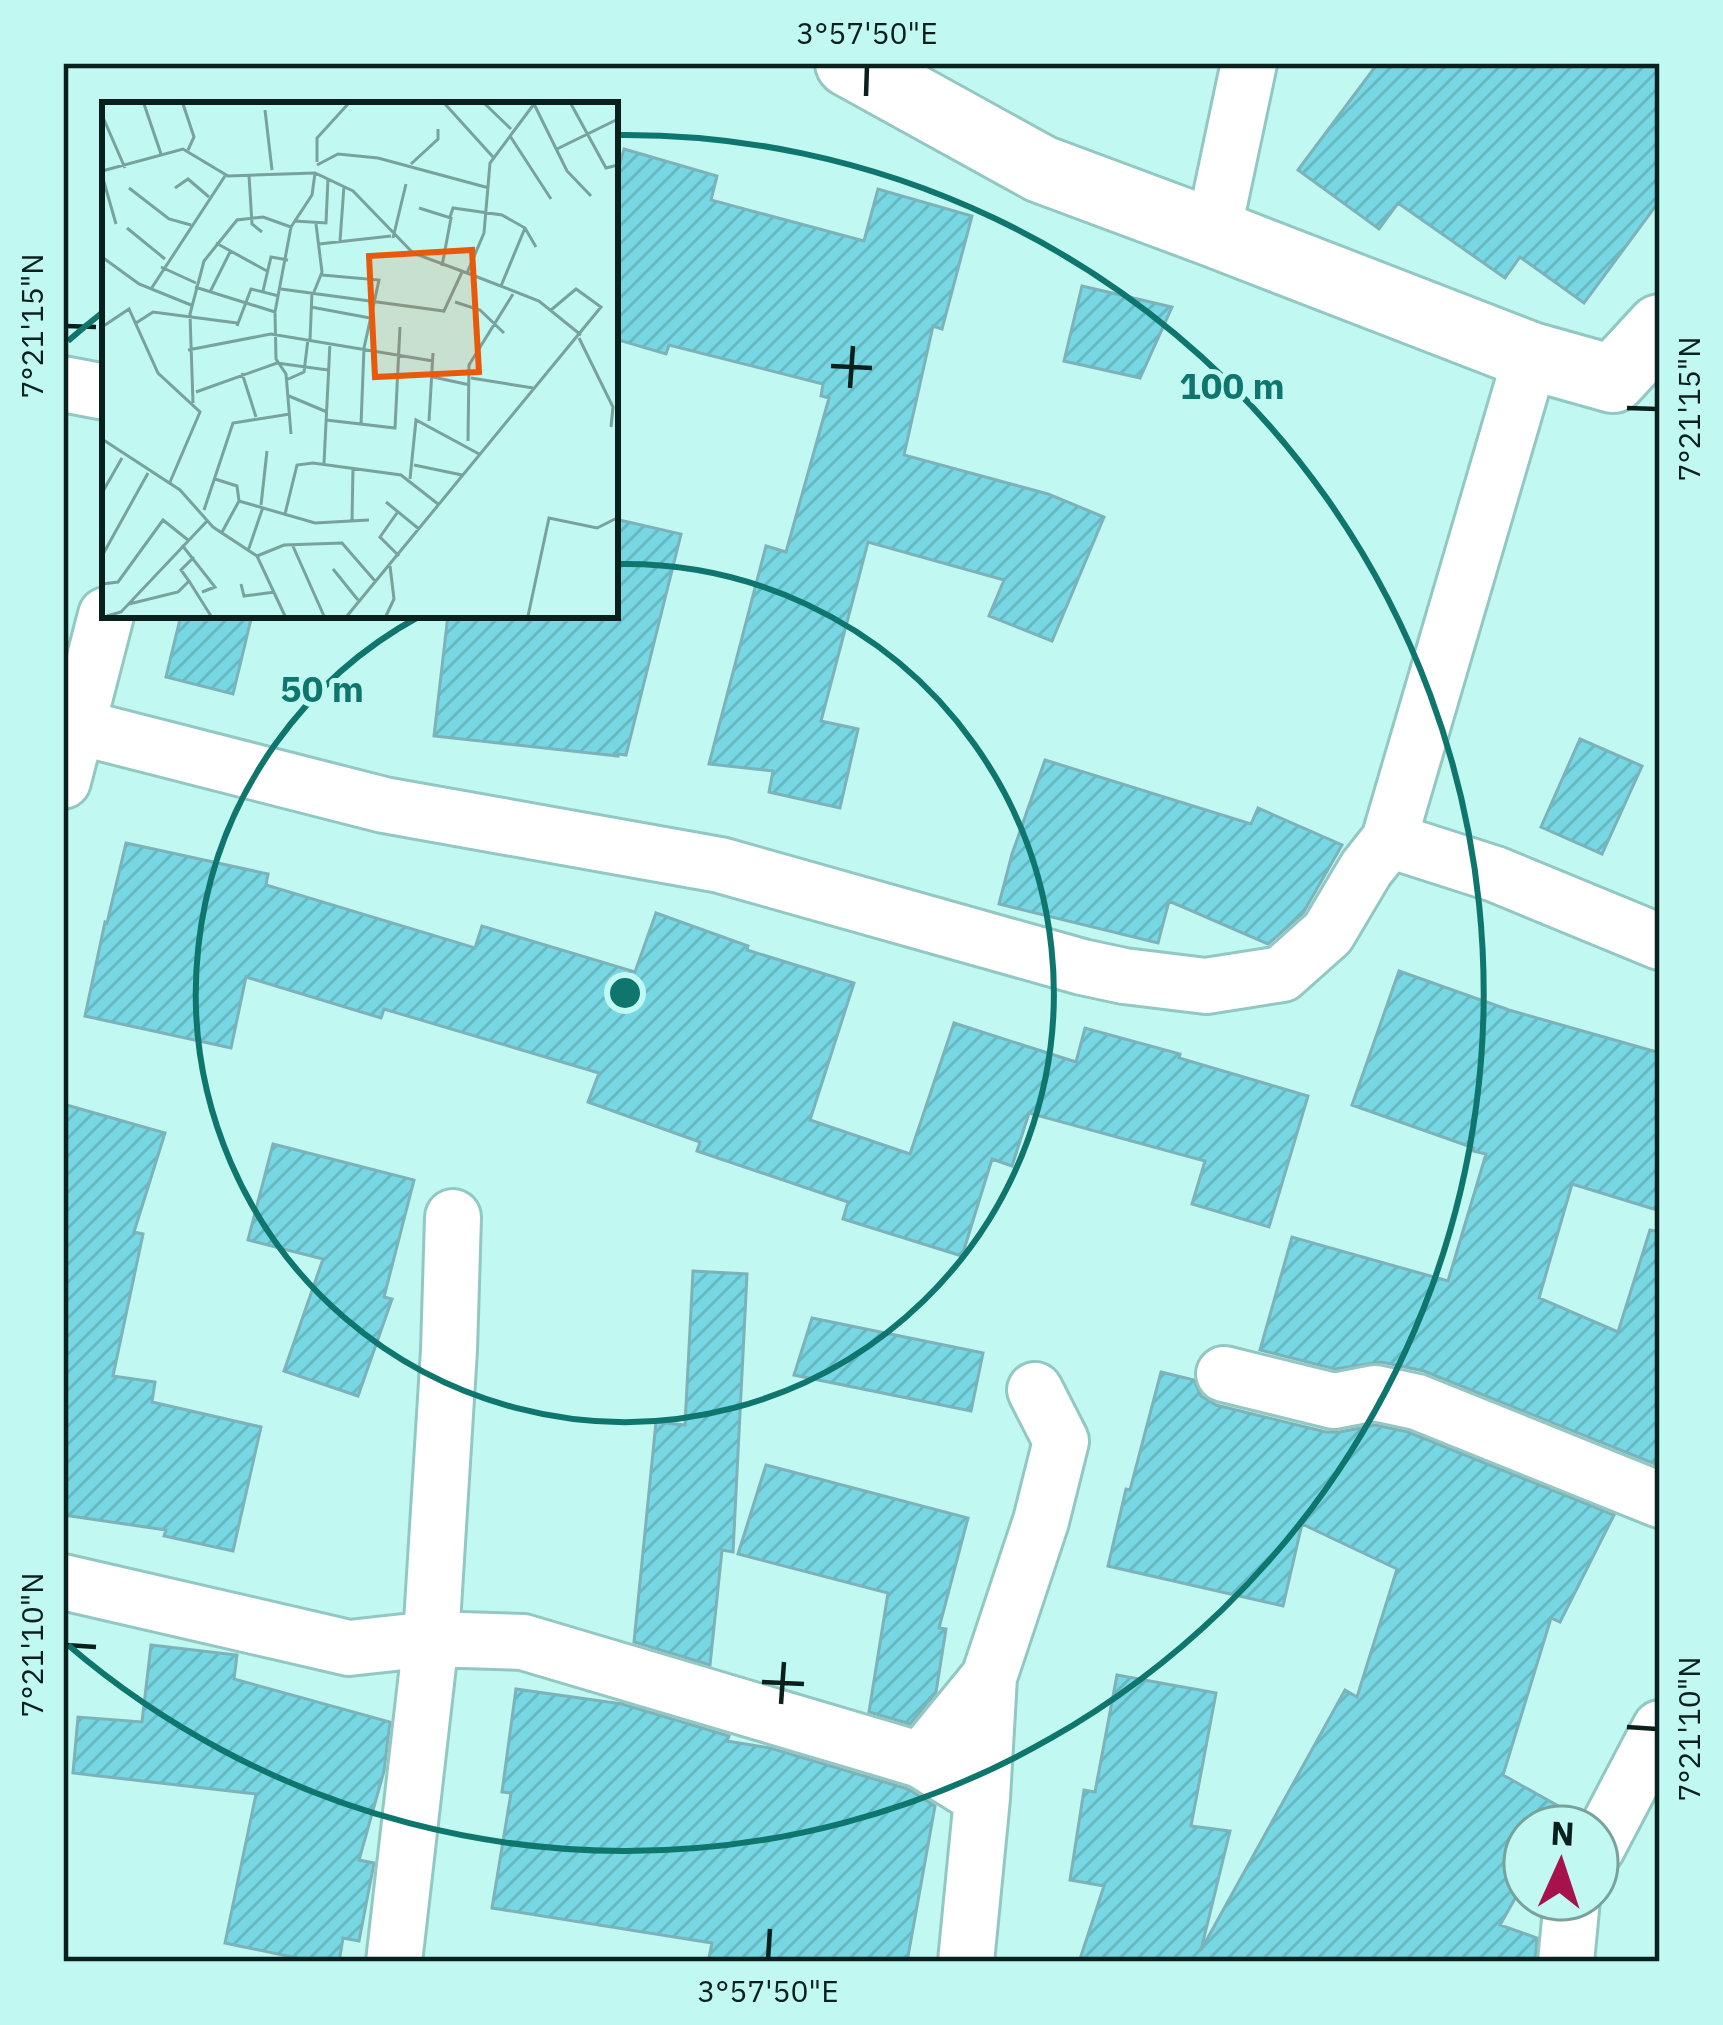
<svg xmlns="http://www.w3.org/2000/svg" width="1723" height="2025" font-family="'IBM Plex Sans',sans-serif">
  <defs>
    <pattern id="building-hatch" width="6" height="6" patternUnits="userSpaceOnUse" patternTransform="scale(3)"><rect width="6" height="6" fill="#77d8e4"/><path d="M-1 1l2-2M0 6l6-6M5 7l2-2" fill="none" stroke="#66b9c3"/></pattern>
  </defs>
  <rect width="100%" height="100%" fill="#c1f8f1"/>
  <path fill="url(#building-hatch)" stroke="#7cb2b9" stroke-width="3" d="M1378,63h282v137l-76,103 -64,-46 -15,21 -107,-75 -19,26 -81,-59z
    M624,149l93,27 -6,24 153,41 14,-52 94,27 -30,113 -9,-3 -29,129 144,39 56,23 -52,124 -63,-25 15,-36 -136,-38 -47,179 37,8 -18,79 -71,-16 4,-21 -64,-7 57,-218 20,6 43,-154 -8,-2 2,-12 -154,-39 -3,9 -51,-15v-158z
    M1082,286l90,21 -32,71 -76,-17z
    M615,519l66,15 -55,221 -8,-1v2l-184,-20 14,-121h167z
    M181,615h71l-19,79 -67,-17z
    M1580,739l62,27 -40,88 -61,-27z
    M1045,760l206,64 7,-16 84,37 -39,68 -35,31 -99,-43 -11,42 -159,-39 13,-50z
    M126,843l142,31 -2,11 209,63 7,-22 153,46 21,-59 92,33 -1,4 107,33 -44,137 100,34 44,-131 122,39 9,-34 95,26 -1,4 129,38 -39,131 -77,-23 13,-43 -176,-48 -17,53 -20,-7 -30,97 -119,-37 5,-17 -151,-51 3,-9 -112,-40 11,-29 -215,-64 -3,9 -135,-41 -15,71 -146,-32 20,-94 2,1z
    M1399,971l110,39 151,43v158l-88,-27 -33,114 79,34 32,-102 10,2v234l-236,-95 -43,-9 -46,7 -75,-19 32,-113 156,44 38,-127 -13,-3 1,-3 -122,-43z
    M63,1104l102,29 -31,99 9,2 -30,142 42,6 -3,20 109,25 -28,124 -69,-15 2,-6 -103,-15z
    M273,1144l141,36 -30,117 8,2 -34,97 -74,-25 39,-112 -75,-19z
    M693,1271l54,3 -14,278 -11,-2 -12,115 -76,-23 22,-220 29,3z
    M812,1318l171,35 -12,58 -177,-36z
    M1161,1372l33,8 7,16 15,9 110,27h14l35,-7 33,7 206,83 -54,107 -9,-4 -48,157 75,42 -6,10h-47v54l-25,44 37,13 -2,24h-456l25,-76 -34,-6 14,-90 11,2 22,-117 99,18 -25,133 39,5 -29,119 144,-260 12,7 40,-128 -95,-45 -19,82 -175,-40 18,-77 4,1z
    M766,1465l202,53 -29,110 7,1 -10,63 -26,32 -41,-12 19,-119 -150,-39z
    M151,1645l86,10 -3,24 156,43 -6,49 -25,89 15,3 -15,78 -16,-3 -4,24h-23l-91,-19 31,-149 -183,-21 5,-56 64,5z
    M516,1689l106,15 107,32 -2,5 43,7 138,41 27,17 -28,156h-199l4,-19 -220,-35 19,-115 -9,-1z"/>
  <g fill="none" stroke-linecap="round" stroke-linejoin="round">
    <defs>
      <path id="minor" d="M1213,233l36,-170
        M63,384l42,8
        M63,723l321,82 336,60 362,102 42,9 82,10 76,-12 46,-41 38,-64 23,-29 142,-484
        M63,781l43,-166
        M1389,840l106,34 165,68
        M1224,1374l110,27 41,-8 42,9 243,98
        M63,1582l286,66 82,-9 92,3 398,118 61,38
        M921,1760l68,-83 52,-156 20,-80 -26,-51
        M1597,1848l63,-120
        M394,1962l37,-323 18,-289 4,-133
        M966,1962l16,-164 7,-121
        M1566,1962l6,-63"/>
      <path id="tertiary" d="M849,63l192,106 172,64 318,123 82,23 47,-51"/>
    </defs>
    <use href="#minor" stroke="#92c8c1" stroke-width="60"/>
    <use href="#tertiary" stroke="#92c8c1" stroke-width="72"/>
    <use href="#minor" stroke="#fff" stroke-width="54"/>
    <use href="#tertiary" stroke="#fff" stroke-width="66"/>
  </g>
  <path fill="none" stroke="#0a201d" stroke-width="4.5" d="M866,96l1,-30M66,326l30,1M831,366l41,2M850,388l3,-42M1627,408l30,1M66,1645l30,2M762,1682l42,2M781,1704l3,-42M1627,1727l30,2M768,1959l2,-30"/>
  <g fill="none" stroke="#0f766e" stroke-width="6">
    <path d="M618 564A429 429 0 1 1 420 616"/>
    <path d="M68 341A858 858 0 0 1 103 312M618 135A858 858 0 1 1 68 1645"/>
  </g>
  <g transform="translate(102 102)">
    <rect width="516" height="516" fill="#c1f8f1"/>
    <path fill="none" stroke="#78a29c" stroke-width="3" d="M42,2l17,50M81,2l11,33 -6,13M343,2l48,53M383,2l26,25M432,2l33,67 24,25M469,2l35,64 12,-3M163,8l7,60M0,13l23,53M408,34l41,63M455,47l61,-30M215,60v-24l31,-34M309,62l27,-25v-10M215,63l21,-11 40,4 111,30M0,69l81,-22 45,27 87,-3 38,18 60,62 54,20 17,-40 6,-70 44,-59M0,73l14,49M147,73l3,49 10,8M27,86l40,31 22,6M73,86l13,-9 21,18M317,106l32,10 -9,48M348,115l3,-9 49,7 23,13 11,19M192,119l32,2 2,-45M25,126l38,31M291,136l13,-54M238,139l4,-55M114,141l51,28M217,142l72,-8M0,155l37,27 52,21M59,165l35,16M365,171l72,28 42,34M220,173l57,5 -15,68 -3,77M399,184l24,-58M93,185l80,25M49,187l74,-113M179,187l163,22 18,-39M161,189l8,-34 17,3M108,190l20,-40M212,190l8,-20 -6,-48M353,200l25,8 24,23M209,205l59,11M34,221l17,-11 84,11M135,224l14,-37 28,7M0,225l27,-18 29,64 42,39 -30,70M477,236l34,69 -2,20M208,238l2,-48M86,248l83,-16 162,27M140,271l14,44M331,275l37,8M369,276l62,10M184,278l18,-8 4,-33M94,290l81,-29 51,7M187,294l38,16M91,301l-3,-89 14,-53 33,-41 26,-3 28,10M224,318l69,8 5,-101M327,319l4,-68M189,332l-5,-60 -10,-15 -1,-47 16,-85 21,-32 3,-22M0,337l78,51 33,37 44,29 28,60M366,339l1,-76 44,-71M222,361l6,-120M312,363l48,10M113,377l22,7 2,15M308,377l6,-59 65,35M0,391l20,-35M284,400l33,27M159,403l6,-54M102,408l29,-87 57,-9M295,411l-17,24 19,19M183,412l12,-49 16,-2 88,12 37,29M250,419l1,-53M119,432l18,-33 76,22 54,-3M190,442l32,72M80,443l33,42 -13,5M146,449l15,-44M0,454l46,-83M155,454l27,-11 58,-2 33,38M231,467l25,31M87,479l22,35M0,482l16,-2 45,-62 25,20M139,482l3,12 31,-4M27,502l49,-12 11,-11 -8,-11 13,-13M5,514l14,-4 87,-92M245,514l254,-309 -25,-18 -25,21M284,514l8,-17 -4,-33M426,514l21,-98 48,10 20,-10"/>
    <path fill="#e8590c" fill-opacity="0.15" stroke="#e8590c" stroke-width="6" d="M370,148l7,122 -104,5 -6,-121z"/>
    <rect width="516" height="516" fill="none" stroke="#0a201d" stroke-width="6"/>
  </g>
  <circle cx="625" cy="993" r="18" fill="#0f766e" stroke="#c1f8f1" stroke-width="6"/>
  <g font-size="36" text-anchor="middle" font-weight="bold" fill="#0f766e" stroke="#c1f8f1" stroke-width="10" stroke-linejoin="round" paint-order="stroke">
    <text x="1232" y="399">100 m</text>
    <text x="322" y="702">50 m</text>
  </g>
  <rect width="1723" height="2025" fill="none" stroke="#c1f8f1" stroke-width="132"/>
  <g transform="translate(1561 1863) rotate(3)"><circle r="57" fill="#c1f8f1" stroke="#78a29c" stroke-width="3"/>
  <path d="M0-9L21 45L0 30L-21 45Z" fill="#a6124c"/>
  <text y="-18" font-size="33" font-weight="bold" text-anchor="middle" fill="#0a201d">N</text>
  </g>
  <rect x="66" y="66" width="1591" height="1893" fill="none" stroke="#0a201d" stroke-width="4.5"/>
  <g font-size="30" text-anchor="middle" fill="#0a201d">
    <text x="867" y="44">3°57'50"E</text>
    <text transform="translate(33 326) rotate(-90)" y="10">7°21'15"N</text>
    <text transform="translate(1690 409) rotate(-90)" y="10">7°21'15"N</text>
    <text transform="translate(33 1645) rotate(-90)" y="10">7°21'10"N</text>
    <text transform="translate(1690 1729) rotate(-90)" y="10">7°21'10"N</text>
    <text x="768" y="2002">3°57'50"E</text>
  </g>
</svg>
